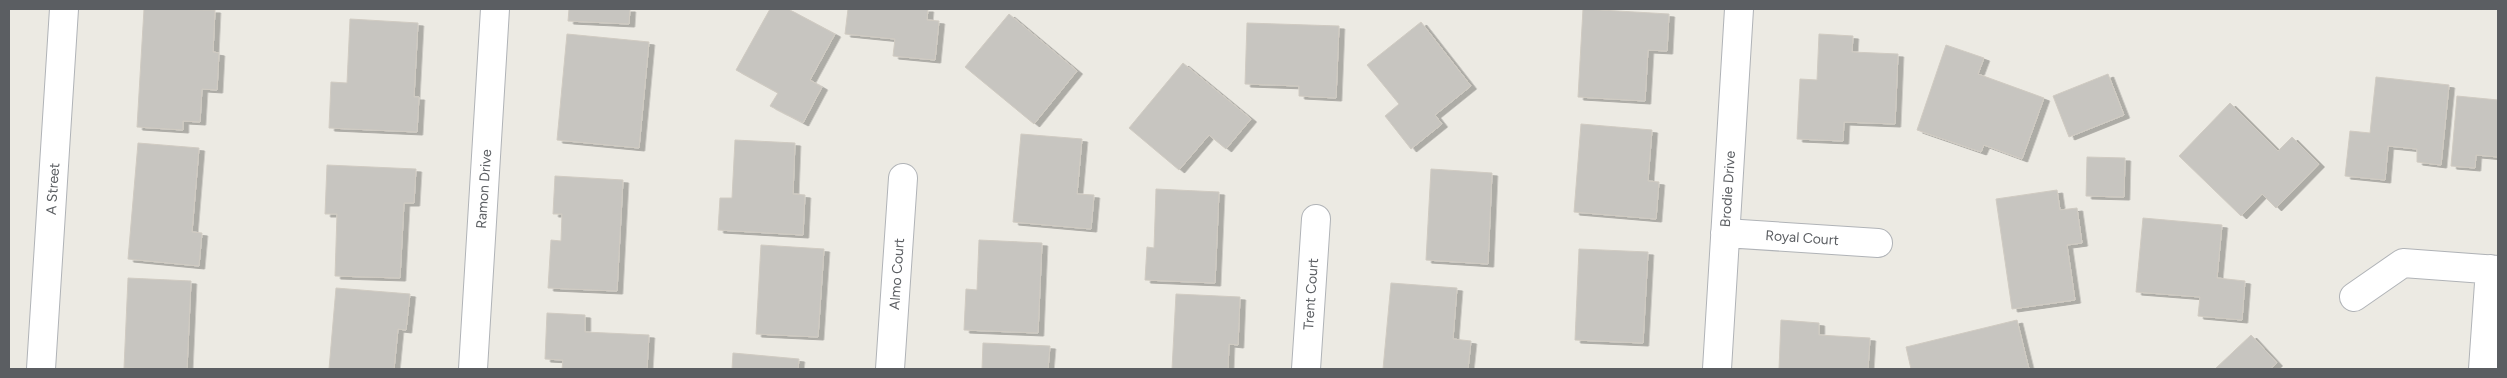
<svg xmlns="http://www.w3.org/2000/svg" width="2507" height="378" font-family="Figtree,sans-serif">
  <defs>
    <filter id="shadow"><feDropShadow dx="5.5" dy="3" stdDeviation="0" flood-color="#0004"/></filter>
  </defs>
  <rect width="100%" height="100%" fill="#eceae3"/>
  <path fill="#c7c5c0" stroke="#d0cbc2" filter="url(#shadow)" d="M144,9l71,1 -2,42 6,1 -2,37 -15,-1 -2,33 -17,-1v9l-46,-3z
    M569,9h61l-1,15 -61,-3z
    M770,9h18l47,25 -25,46 12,7 -19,36 -33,-17 8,-13 -42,-23z
    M848,9h80l-1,11 12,1 -4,39 -42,-4 2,-17 -50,-5z
    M1583,9l86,5 -2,37 -19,-1 -3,51 -67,-4z
    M1009,14l68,57 -43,53 -69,-57z
    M350,19l68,4 -4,74h5l-2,35 -88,-4 2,-46 16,1z
    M1421,22l50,64 -36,29 7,9 -31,25 -26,-33 14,-12 -32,-39z
    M1247,23l92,3 -3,72 -37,-2v-10l-54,-2z
    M567,34l82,8 -10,106 -82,-8z
    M1819,34l34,2 -1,16 46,2 -3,70 -51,-2 -1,19 -46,-2 3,-60 17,1z
    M1946,45l38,13 -6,16 66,24 -22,61 -38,-14 -3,7 -64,-22z
    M1183,63l68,56 -25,30 -17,-14 -30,35 -50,-42z
    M2108,74l16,41 -55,22 -16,-41z
    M2376,77l73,8 -8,80 -24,-3v-13l-29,-3 -3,34 -40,-4 5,-45 20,2z
    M2457,96l41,4v57l-22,-2 -1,13 -24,-2z
    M2230,103l48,48 14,-14 27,27 -43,44 -14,-14 -21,22 -62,-60z
    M1581,124l71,6 -4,51 11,1 -3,37 -82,-7z
    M1021,134l61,5 -5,55 17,1 -3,34 -78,-7z
    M735,140l60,3 -2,51 12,1 -2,40 -85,-5 2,-32h12z
    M138,143l61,5 -7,84 10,1 -3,33 -71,-7z
    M2087,157l38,1 -1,39 -38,-1z
    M327,165l89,4 -2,34h-10l-4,75 -65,-2 2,-62h-12z
    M1431,169l61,4 -4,91 -62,-4z
    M555,176l68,4 -6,111 -69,-3 3,-48 10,1 1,-27h-9z
    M1156,189l63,3 -4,91 -70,-3 2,-33 7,1z
    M2057,190l3,20 17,-2 5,35 -15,2 8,55 -63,9 -16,-110z
    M2143,218l79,7 -5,53 28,3 -3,39 -44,-4 2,-19 -64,-5z
    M979,240l63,3 -4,90 -74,-3 2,-41 11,1z
    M761,245l63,4 -6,88 -62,-3z
    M1579,249l69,3 -5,91 -68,-3z
    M128,278l63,3 -4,88 -63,-1z
    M1391,283l66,5 -4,51 18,2 -3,28h-85z
    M336,288l74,6 -4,36 -8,-1 -4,40h-65z
    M1176,294l64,3 -2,48 -9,-1 -1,25h-56z
    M547,313l38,2v17l64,3 -2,34h-85l1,-9 -18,-1z
    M1781,320l38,3v12l51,3 -2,31h-89z
    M2017,320l12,49h-118l-5,-22z
    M2251,335l26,28 -7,6h-55z
    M983,343l67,3 -2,23h-66z
    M733,353l66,6 -1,10h-66z"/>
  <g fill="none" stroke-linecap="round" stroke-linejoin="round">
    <defs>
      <path id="minor" d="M1725,233l153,10
        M2354,297l49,-34 95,7
        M41,369l23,-360
        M473,369l22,-360
        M890,369l13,-191
        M1306,369l10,-150
        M1717,369l22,-360
        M2483,369l7,-100"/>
    </defs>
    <use href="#minor" stroke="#b0b3b7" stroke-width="30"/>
    <use href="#minor" stroke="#fff" stroke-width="28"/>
  </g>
  <g text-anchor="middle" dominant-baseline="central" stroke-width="4.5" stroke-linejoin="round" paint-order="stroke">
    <g font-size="14" fill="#5b5e62" stroke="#fff">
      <text transform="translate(53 189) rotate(-86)">A Street</text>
      <text transform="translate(484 189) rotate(-86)">Ramon Drive</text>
      <text transform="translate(1728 189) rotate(-86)">Brodie Drive</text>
      <text transform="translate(1802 238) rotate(4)">Royal Court</text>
      <text transform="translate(897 274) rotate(-86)">Almo Court</text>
      <text transform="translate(1311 294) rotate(-86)">Trent Court</text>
    </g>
  </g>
  <rect width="2507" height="378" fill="none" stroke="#5b5e62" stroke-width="20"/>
</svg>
